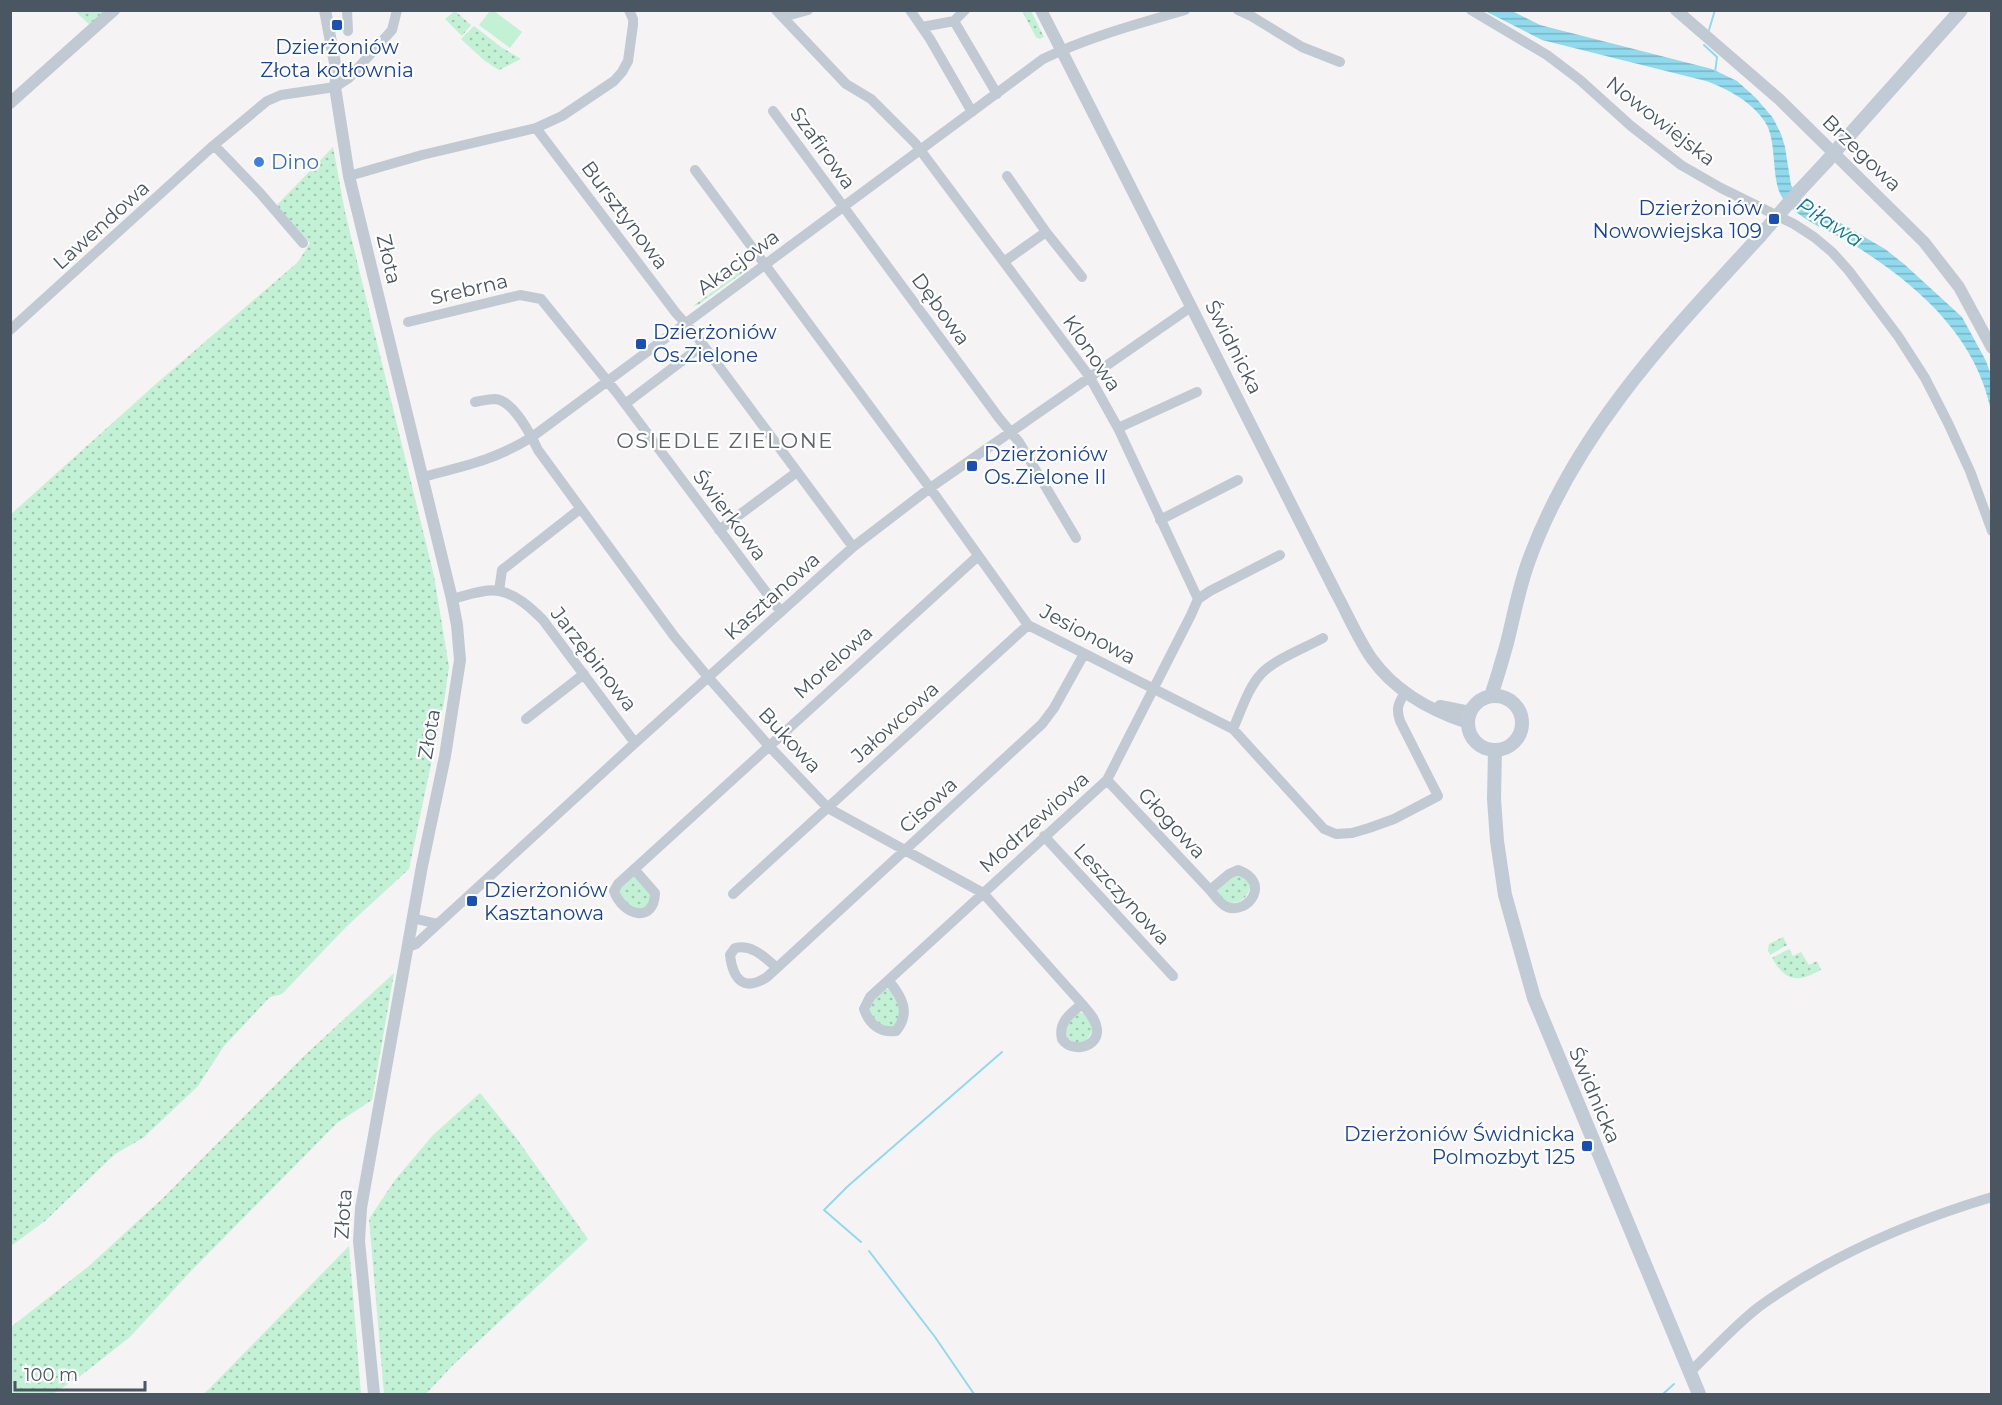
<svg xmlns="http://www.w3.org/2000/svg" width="2002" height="1405" font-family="Montserrat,sans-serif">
  <defs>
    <pattern id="green-dots" width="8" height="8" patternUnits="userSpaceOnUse" patternTransform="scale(1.5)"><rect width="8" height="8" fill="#c3f1d5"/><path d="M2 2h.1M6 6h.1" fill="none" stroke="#a0c6b0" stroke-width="1.8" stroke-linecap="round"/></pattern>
    <pattern id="water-rules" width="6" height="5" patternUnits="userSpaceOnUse" patternTransform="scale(1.5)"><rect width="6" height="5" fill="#90daee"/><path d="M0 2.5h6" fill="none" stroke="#78b4c4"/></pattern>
  </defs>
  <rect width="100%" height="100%" fill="#f5f3f3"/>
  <path fill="url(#green-dots)" d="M75,11h30l-14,15z
    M455,11l16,14 -9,11 -17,-17z
    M1022,11h9l13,26 -5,2 -3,-2z
    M474,26l27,21 20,12 -22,11 -14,-9 -24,-22z
    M333,147l12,65 89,364 15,91 -5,35 -35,167 -63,58 -64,67 -12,3 -46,49 -26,40 -55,52 -28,16 -70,67 -34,25 -1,-731 147,-132 141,-121 12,-19 -34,-37z
    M746,267l-5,7 -43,31 -5,1z
    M1241,875l10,9c-3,14 -10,20 -24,19l-10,-11v-2l11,-13z
    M633,876l3,1 15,18 -4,11 -9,4 -15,-10 -4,-10z
    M1783,937l4,8 -17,10 -2,-5 1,-6z
    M1789,949l4,7 8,-4 8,13 8,-4 4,9c-24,13 -35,12 -49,-12z
    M394,973l-22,127 -35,23 -146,148 -61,66 -51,40 -26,17h-42v-67l78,-61 74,-68 142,-143z
    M886,989h4l11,20 -3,13 -6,5 -11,-2 -11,-10 -1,-11z
    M1078,1012l9,2 6,16 -7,11 -8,3 -11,-6c-3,-12 3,-17 11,-26z
    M480,1093l37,46 71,100 -136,127 -26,28h-42l-15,-175 26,-39 38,-45z
    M349,1246l12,148h-158l6,-5z"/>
  <path fill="#c3f1d5" d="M490,11h4l28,21 -12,16 -31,-23z"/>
  <path fill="url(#water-rules)" d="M1485,11h27l28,14 172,44 25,12 19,17 17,20 8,16 4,13 6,38 10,15 84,49 19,15 58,53 24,44 5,14v36c-15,-77 -78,-130 -142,-169 -23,-13 -52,-23 -67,-45 -6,-9 -7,-25 -8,-36 -1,-11 -2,-29 -9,-39 -13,-20 -37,-33 -59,-41l-164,-41z"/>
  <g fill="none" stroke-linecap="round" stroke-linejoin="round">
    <path stroke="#90daee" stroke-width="2" d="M1709,30l6,-20
      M1704,45l13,12 -2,16
      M861,1242l-37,-32 24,-24 154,-134
      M869,1251l66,86 39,57
      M1663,1394l11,-10"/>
    <path stroke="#c1cad2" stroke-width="10" d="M347,10l1,21
      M776,10l70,74 25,15 44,44 174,233 29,52 80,171
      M910,10l20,29 42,73
      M965,10l-11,11 43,73
      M1238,10l13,6 51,31 38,15
      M1471,10l76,45 33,25 51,46 50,39 40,23 73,36 20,13 18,15 17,19 49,65 27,42 23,45 22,48 22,60
      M783,17l25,-7
      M922,27l32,-6
      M773,111l226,307 20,24 57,96
      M536,128l140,185 19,21 158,213
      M214,145l46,48 43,50
      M695,170l235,318 98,137 205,104 91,100 12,5 16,-1 17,-5 25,-9 44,-23 -38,-75c-4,-12 -2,-18 5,-28
      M349,176l73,-21 114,-27 26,-12 52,-35 8,-9 6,-11 5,-36v-6l-4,-9
      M1007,176l39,56 36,45
      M1005,261l41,-29
      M408,322l112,-27 21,4 76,94 164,219
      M10,330l204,-185 53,-44 14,-6 54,-8 14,-9 43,-48 5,-20
      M475,402c6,-1 13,-3 20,-3 18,1 36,36 43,51l136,186 34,41 61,69 59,62 155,85 99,111c-12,10 -24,18 -20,35 10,15 37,8 35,-10 -1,-10 -9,-18 -15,-25
      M625,404l78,-59
      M1118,428l79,-36
      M423,477c41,-11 72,-17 109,-40l511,-378c45,-22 94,-35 142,-49
      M1160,520l78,-40
      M719,530l78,-58
      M499,591l3,-21 78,-61
      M452,599c13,-3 33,-11 47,-8 17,3 32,17 44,29l92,123
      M1198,599l12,-8 70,-36
      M526,719l58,-45
      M1233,729c8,-18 15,-41 28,-55 14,-15 44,-26 62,-36
      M1107,780l103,110c5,6 10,14 17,17 21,8 45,-25 11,-37l-9,4 -19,16
      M1044,836l129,140
      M634,869l21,24c-1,31 -32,23 -41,-2l4,-7 360,-328
      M733,894l295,-269
      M412,918l26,6
      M408,947l8,-3 219,-201 218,-196 77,-59 261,-181
      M776,967c-12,-10 -24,-23 -41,-19l-5,7c3,25 14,37 37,22l275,-253 12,-16 30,-54
      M889,981c13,16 22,32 7,50 -16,2 -27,-7 -32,-22l6,-12 237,-217 84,-165 7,-16
      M1690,1372c23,-22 45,-47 70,-66 68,-49 152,-85 232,-109"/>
    <path stroke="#c1cad2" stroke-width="12" d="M325,10l12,64 -2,13 14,89 103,423 5,26 3,35 -15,96 -23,110 -61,342 -2,33 15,153
      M1041,10l295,583c12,22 22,46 36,66 23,32 59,52 96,64
      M1676,10l104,90 144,142 35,45 33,61
      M10,103l104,-93
      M1440,706l30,6"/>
    <path stroke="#c1cbd6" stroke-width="14" d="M1845,140l116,-130
      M1799,191l28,-30
      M1491,696c6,-18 11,-35 16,-53 7,-28 12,-56 22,-83 47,-129 140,-225 231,-324
      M1468 723a27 27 0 1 1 54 0a27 27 0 1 1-54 0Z
      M1495,750l-1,49 3,42 8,54 29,103 165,396"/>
    <path stroke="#c1cbd6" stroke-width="14" d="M1827,161l18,-21
      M1760,236l39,-45"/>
  </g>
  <g fill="#1a4fb4" stroke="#fff" stroke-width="2">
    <rect x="331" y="19" width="12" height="12" rx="3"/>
    <rect x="1768" y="213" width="12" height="12" rx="3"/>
    <rect x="635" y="338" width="12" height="12" rx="3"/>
    <rect x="966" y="460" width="12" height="12" rx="3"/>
    <rect x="466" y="895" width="12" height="12" rx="3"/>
    <rect x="1581" y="1140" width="12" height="12" rx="3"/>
  </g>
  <circle fill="#3f7fe0" stroke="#fff" stroke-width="2" cx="259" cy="162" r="6"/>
  <g text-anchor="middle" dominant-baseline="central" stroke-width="4.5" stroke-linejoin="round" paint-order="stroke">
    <g font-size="20" fill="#164399" stroke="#fff" text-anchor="start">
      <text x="337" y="47" text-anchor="middle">Dzierżoniów<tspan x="337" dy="23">Złota kotłownia</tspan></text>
      <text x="1762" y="208" text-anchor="end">Dzierżoniów<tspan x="1762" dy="23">Nowowiejska 109</tspan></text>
      <text x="653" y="332">Dzierżoniów<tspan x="653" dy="23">Os.Zielone</tspan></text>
      <text x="984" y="454">Dzierżoniów<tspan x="984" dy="23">Os.Zielone II</tspan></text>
      <text x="484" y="890">Dzierżoniów<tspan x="484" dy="23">Kasztanowa</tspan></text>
      <text x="1575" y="1134" text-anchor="end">Dzierżoniów Świdnicka<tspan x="1575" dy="23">Polmozbyt 125</tspan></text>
    </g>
    <g font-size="20" fill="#4a5661" stroke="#fff">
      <text transform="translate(1661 121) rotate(38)">Nowowiejska</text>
      <text transform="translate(823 148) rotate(54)">Szafirowa</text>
      <text transform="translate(1862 153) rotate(44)">Brzegowa</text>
      <text transform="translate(625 215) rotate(53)">Bursztynowa</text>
      <text transform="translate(101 225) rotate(-42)">Lawendowa</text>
      <text transform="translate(389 259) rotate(77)">Złota</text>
      <text transform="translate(738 262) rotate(-36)">Akacjowa</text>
      <text transform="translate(469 289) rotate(-13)">Srebrna</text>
      <text transform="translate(941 309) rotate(54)">Dębowa</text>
      <text transform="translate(1234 347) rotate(63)">Świdnicka</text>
      <text transform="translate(1092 353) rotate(56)">Klonowa</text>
      <text transform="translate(730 515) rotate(53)">Świerkowa</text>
      <text transform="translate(772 596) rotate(-42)">Kasztanowa</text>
      <text transform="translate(1088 634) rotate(28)">Jesionowa</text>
      <text transform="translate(594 659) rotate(52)">Jarzębinowa</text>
      <text transform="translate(833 662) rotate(-42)">Morelowa</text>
      <text transform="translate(895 722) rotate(-42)">Jałowcowa</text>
      <text transform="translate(429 734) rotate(-80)">Złota</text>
      <text transform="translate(790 740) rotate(47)">Bukowa</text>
      <text transform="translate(928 805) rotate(-43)">Cisowa</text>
      <text transform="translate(1034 822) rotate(-42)">Modrzewiowa</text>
      <text transform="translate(1172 823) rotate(47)">Głogowa</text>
      <text transform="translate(1122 894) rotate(47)">Leszczynowa</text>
      <text transform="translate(1595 1095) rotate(67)">Świdnicka</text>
      <text transform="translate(343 1214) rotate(-86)">Złota</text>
    </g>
    <g font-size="20" fill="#366cbe" stroke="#fff" text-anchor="start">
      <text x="271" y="162">Dino</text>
    </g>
    <g font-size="21" font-style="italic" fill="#0c7c9b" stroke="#fff">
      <text transform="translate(1830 222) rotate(33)">Piława</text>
    </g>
    <g font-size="21" letter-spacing="1.5" fill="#5f6368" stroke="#fff">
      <text x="725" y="440">OSIEDLE ZIELONE</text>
    </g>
  </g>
  <rect width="2002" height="1405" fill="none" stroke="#4a5661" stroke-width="24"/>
  <path d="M15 1381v9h130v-9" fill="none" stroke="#4a5661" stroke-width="3"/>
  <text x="24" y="1381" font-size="18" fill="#4a5661" stroke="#ffffff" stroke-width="4.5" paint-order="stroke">100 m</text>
</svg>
